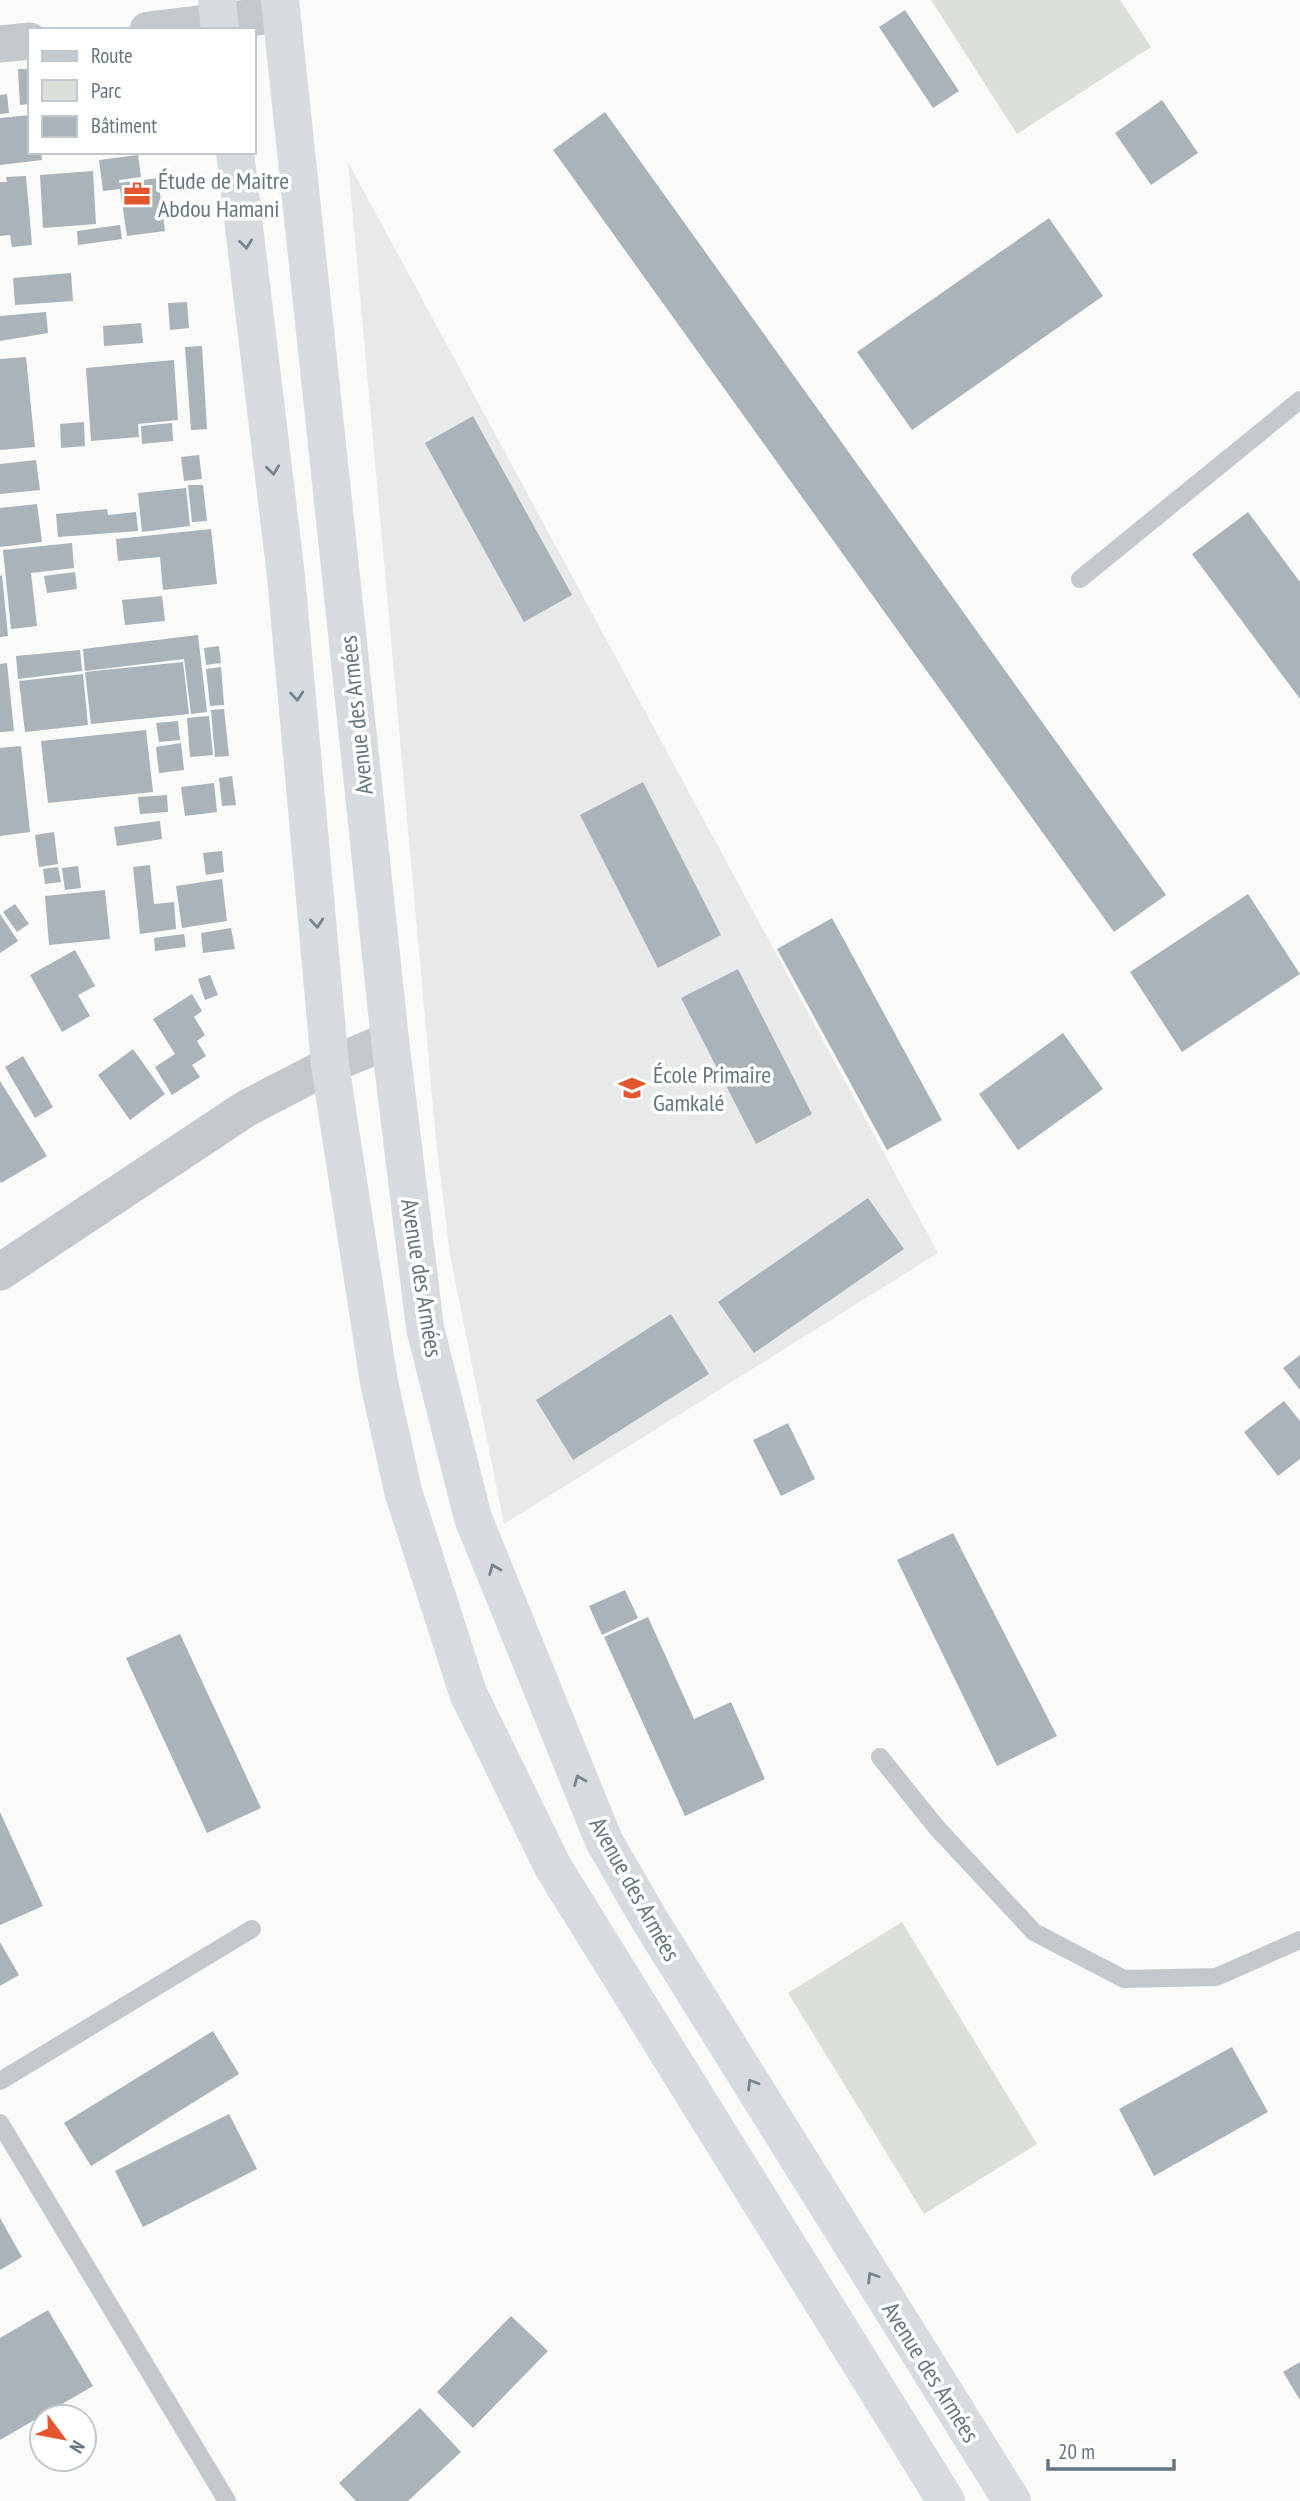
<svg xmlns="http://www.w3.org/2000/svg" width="1300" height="2501" font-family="'PT Sans Narrow',sans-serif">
  <rect width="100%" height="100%" fill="#fafaf8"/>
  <path fill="#e8e9e9" d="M348,162l590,1091 -434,271 -54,-269 -14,-115z"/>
  <path fill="#dadfd7" d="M931,0h189l31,47 -134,87z
    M902,1922l135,222 -113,70 -136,-221z"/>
  <path fill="#aab3b9" d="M905,10l54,81 -26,17 -54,-81z
    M18,69h12v35l-10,1z
    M7,94l2,19 -9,1v-19z
    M1162,100l36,53 -47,32 -36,-52z
    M605,112l561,783 -52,37 -561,-782z
    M30,115v37h11l1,8 -42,5v-47z
    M138,155l3,22 -22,3v3l39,-5 7,53 -38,5 -7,-47 -17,2 -4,-31z
    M93,171l3,53 -53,4 -3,-53z
    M26,176l6,69 -20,2 -2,-12 -10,1v-54h7l-1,-5z
    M1049,218l54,78 -191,134 -55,-78z
    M120,225l2,14 -44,6 -1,-14z
    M71,273l2,28 -58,4 -2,-27z
    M187,302l2,26 -19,2 -2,-27z
    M46,312l2,21 -48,8v-25z
    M141,323l2,20 -39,3 -1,-20z
    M202,346l5,83 -16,1 -6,-83z
    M26,357l9,90 -35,3v-91z
    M174,360l4,60 -40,4 1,13 -48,4 -5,-73z
    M473,416l99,179 -48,27 -99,-179z
    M84,422l1,24 -24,2 -1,-24z
    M172,423l1,18 -31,3 -1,-18z
    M199,455l3,24 -18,2 -3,-24z
    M36,460l4,30 -40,4v-30z
    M188,485h15l4,36 -15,1z
    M186,488l4,38 -48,6 -4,-39z
    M37,504l5,38 -42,5v-39z
    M107,509l1,6 28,-3 2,19 -80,6 -2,-23z
    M1248,512l52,70v117l-108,-145z
    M211,529l6,55 -54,6 -3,-33 -42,4 -2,-22z
    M72,543l2,25 -43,5 6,53 -26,3 -8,-79z
    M75,572l2,17 -30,4 -3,-17z
    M2,575l6,61 -8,1v-61z
    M162,596l3,25 -40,4 -3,-25z
    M198,635l9,77 -16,2 -7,-55 -99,12 -2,-22z
    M219,646l2,17 -15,2 -2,-17z
    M80,650l2,21 -64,8 -2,-23z
    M183,662l6,52 -98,10 -6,-52z
    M7,663l7,68 -14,1v-68z
    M221,667l3,38 -14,1 -4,-37z
    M83,674l5,51 -63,7 -6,-51z
    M224,709l5,47 -14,1 -4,-47z
    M209,716l4,39 -23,2 -3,-39z
    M178,721l2,19 -21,2 -3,-19z
    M146,730l7,62 -105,11 -7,-62z
    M181,743l3,27 -25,3 -3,-26z
    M21,746l9,86 -30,4v-88z
    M232,776l4,29 -14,1 -3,-28z
    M643,782l78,153 -63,33 -78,-153z
    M214,783l3,29 -32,4 -4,-29z
    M167,795l1,17 -28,2 -2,-17z
    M160,821l2,18 -45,7 -3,-19z
    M54,832l4,32 -19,3 -4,-32z
    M222,851l2,21 -18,3 -3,-22z
    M150,865l4,39 20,-2 2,27 -36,5 -7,-67z
    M78,866l3,22 -16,2 -3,-22z
    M58,867l3,15 -16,2 -2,-15z
    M222,879l5,42 -45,7 -6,-42z
    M105,890l5,49 -61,6 -4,-49z
    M1248,894l52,80 -118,78 -52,-80z
    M15,904l14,20 -12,8 -14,-20z
    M0,914l18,27 -18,12z
    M832,918l110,202 -55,30 -110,-201z
    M231,928l4,21 -32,4 -2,-20z
    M184,934l2,13 -31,4 -1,-13z
    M75,950l20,36 -17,9 12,21 -28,16 -32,-57z
    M738,969l74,145 -56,30 -75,-146z
    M210,975l8,20 -13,5 -7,-21z
    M192,994l10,17 -8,6 11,18 -8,6 9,15 -14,9 8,12 -28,18 -17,-28 20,-13 -22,-35z
    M1063,1033l40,56 -85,61 -39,-56z
    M133,1049l32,45 -35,26 -32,-45z
    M23,1056l30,51 -18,11 -30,-51z
    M0,1081l47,75 -46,27 -1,-2z
    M868,1198l36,51 -150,104 -36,-51z
    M671,1314l38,60 -136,86 -37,-60z
    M1300,1355v35l-17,-22z
    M1284,1401l16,20v38l-22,17 -34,-44z
    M788,1423l27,56 -34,17 -28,-56z
    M953,1533l104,203 -60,30 -100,-206z
    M625,1590l13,28 -36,17 -13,-29z
    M648,1617l46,102 37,-17 34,77 -80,37 -81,-179z
    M180,1634l81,174 -54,25 -81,-175z
    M0,1812l43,94 -43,19z
    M0,1942l19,33 -19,11z
    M213,2031l26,43 -148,92 -27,-43z
    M1232,2047l36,65 -114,64 -35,-67z
    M229,2114l28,55 -114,58 -28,-56z
    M0,2218l22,39 -22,13z
    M48,2310l45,76 -93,54v-102z
    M511,2316l37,35 -75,77 -36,-36z
    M1300,2362v38l-17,-28z
    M420,2408l41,44 -53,49h-52l-17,-18z"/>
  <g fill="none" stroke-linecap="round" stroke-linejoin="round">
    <path stroke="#c3c8cc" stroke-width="18" d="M1080,579l220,-179
      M880,1757l57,71 97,104 90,47 92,-2 84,-37
      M0,2081l252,-152
      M0,2123l227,378"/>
    <path stroke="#c3c8cc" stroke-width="37" d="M148,30l133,-16
      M0,44l30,-3
      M0,1272l247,-164 83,-43 60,-25"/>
    <path stroke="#d6dbdf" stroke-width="38" d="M217,0l3,30
      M280,0l110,1040 35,288 48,190 131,323 45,78 363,582
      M235,152l51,424 44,489 49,317 24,109 65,202 85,174 393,634"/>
  </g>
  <defs><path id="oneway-chevron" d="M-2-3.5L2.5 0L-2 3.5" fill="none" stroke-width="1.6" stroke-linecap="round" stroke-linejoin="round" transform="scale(1.75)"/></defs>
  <g stroke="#768591">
    <use href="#oneway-chevron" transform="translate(246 244) rotate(83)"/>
    <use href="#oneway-chevron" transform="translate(273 470) rotate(83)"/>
    <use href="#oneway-chevron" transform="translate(297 696) rotate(85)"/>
    <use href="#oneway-chevron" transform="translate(317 923) rotate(85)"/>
    <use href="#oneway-chevron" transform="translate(494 1569) rotate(-112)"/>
    <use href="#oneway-chevron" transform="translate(579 1780) rotate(-112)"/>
    <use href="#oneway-chevron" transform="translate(752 2084) rotate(-122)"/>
    <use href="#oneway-chevron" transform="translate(872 2277) rotate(-122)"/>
  </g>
  <defs>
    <symbol id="office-bare" viewBox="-9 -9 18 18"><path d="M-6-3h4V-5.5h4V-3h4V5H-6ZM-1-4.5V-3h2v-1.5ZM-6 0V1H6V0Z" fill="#e4572e" stroke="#fff" stroke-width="2.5" paint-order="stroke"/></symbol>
    <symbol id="school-bare" viewBox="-9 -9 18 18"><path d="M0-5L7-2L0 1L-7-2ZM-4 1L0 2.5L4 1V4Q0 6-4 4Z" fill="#e4572e" stroke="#fff" stroke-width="2.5" paint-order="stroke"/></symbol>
  </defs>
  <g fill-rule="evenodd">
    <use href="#office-bare" x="118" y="175" width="38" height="38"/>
    <use href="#school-bare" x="613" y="1069" width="38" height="38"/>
  </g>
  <g text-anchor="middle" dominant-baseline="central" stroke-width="7" stroke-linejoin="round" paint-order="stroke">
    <g font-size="24" fill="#657683" stroke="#fff" text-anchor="start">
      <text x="158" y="180">Étude de Maitre<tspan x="158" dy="28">Abdou Hamani</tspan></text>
      <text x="653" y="1074">École Primaire<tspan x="653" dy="28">Gamkalé</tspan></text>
    </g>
    <g font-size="24" fill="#657683" stroke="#fff">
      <text transform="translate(356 715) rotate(-96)">Avenue des Armées</text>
      <text transform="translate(422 1278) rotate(81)">Avenue des Armées</text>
      <text transform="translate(635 1889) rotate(61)">Avenue des Armées</text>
      <text transform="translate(931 2372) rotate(58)">Avenue des Armées</text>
    </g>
  </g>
  <rect x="28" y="28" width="228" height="126" fill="#ffffff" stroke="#c1c8cd" stroke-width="2"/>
  <rect x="42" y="51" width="35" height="10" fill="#c3c8cc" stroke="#c1c8cd" stroke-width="2"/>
  <text x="91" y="63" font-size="21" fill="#657683">Route</text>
  <rect x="42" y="80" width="35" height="21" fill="#dadfd7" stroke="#c1c8cd" stroke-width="2"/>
  <text x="91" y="98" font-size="21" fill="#657683">Parc</text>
  <rect x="42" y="116" width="35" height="21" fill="#aab3b9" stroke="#c1c8cd" stroke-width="2"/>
  <text x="91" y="133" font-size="21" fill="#657683">Bâtiment</text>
  <g transform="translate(63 2438) rotate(122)"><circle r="33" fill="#ffffff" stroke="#c1c8cd" stroke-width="2"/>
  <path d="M0-5L12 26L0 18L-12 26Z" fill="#e4572e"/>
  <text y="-10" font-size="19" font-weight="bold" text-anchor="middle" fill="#657683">N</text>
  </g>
  <path d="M1048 2459v10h126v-10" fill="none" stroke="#657683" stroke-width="3.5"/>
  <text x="1058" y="2459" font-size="21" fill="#657683" stroke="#ffffff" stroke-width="5" paint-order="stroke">20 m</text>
</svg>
